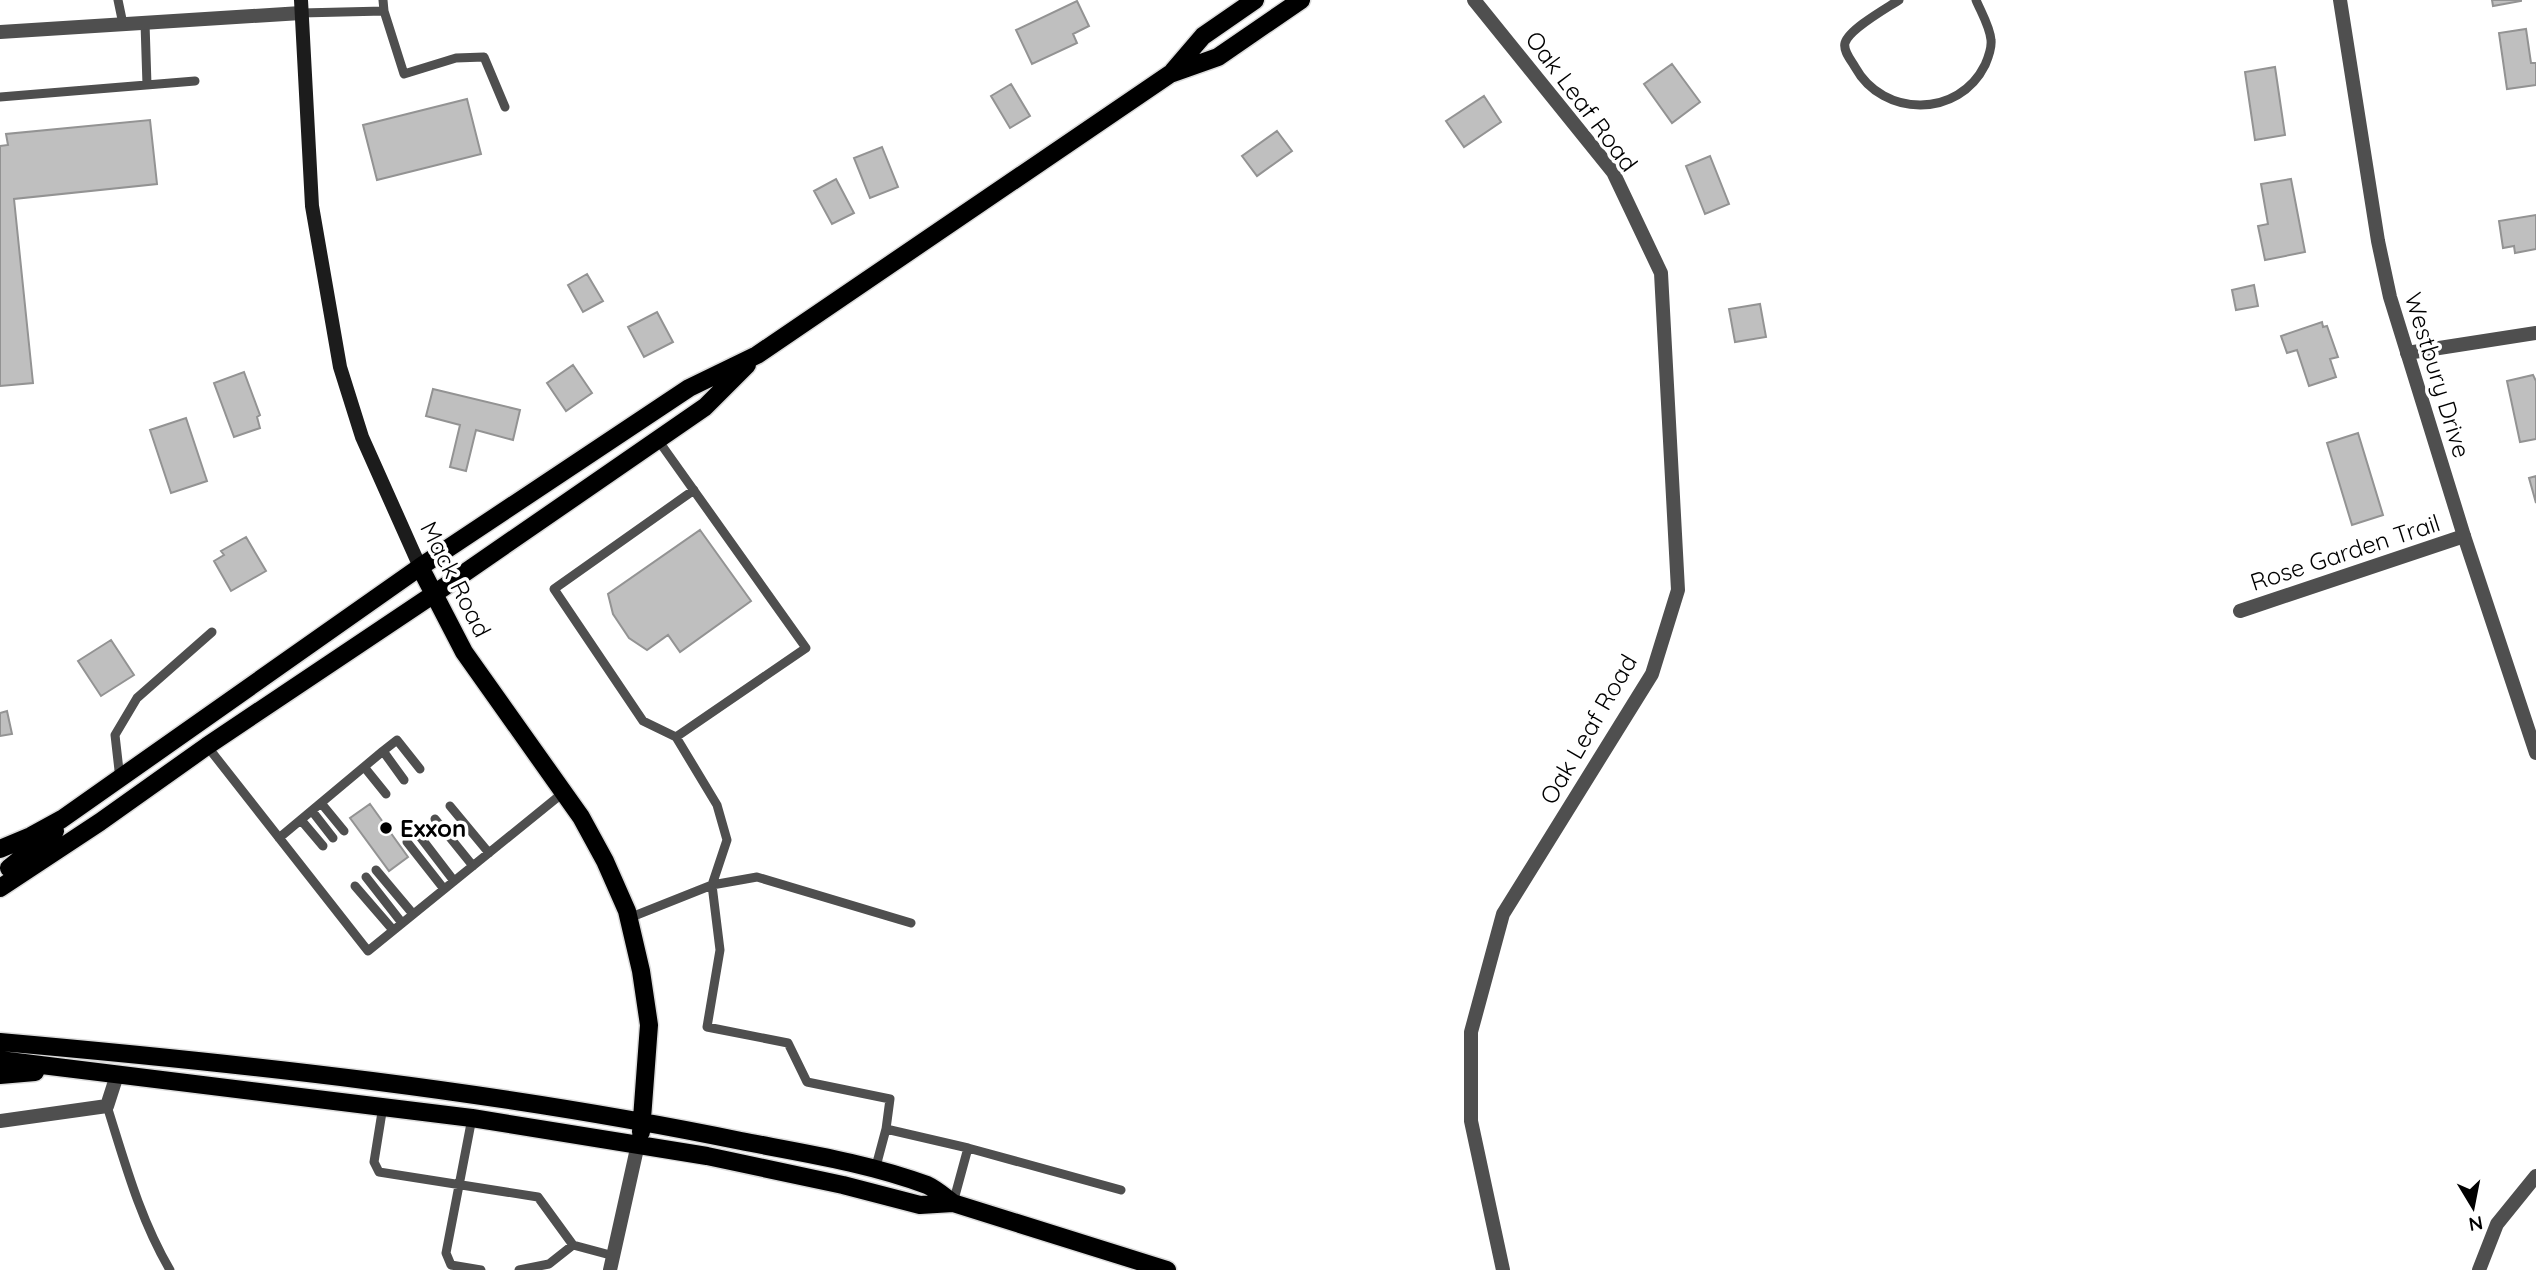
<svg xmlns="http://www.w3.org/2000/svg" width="2536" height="1270" font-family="Quicksand,sans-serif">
  <rect width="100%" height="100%" fill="#fff"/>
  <path fill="#bfbfbf" stroke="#939393" stroke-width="2" d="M2492,0h29v1l-28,5z
    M1077,1l12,25 -16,8 4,9 -45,21 -16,-34z
    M2526,29l5,34h5v22l-29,4 -8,-56z
    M1672,64l28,38 -28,21 -28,-39z
    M2275,67l10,68 -30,5 -10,-68z
    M1011,84l19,32 -20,12 -19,-32z
    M1484,96l17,26 -37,25 -18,-26z
    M467,99l14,55 -104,26 -14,-55z
    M150,120l7,64 -143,15 19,184 -33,3v-240l8,-1 -2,-11z
    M1277,131l15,20 -35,25 -15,-20z
    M882,147l16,40 -28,11 -16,-40z
    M1710,156l19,48 -24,10 -19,-48z
    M836,179l18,34 -22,11 -18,-33z
    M2291,179l14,73 -40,8 -7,-34 10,-2 -7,-40z
    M2536,215v34l-21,4 -1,-7 -11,2 -4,-27z
    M587,274l16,27 -20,11 -15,-27z
    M2254,285l4,21 -22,4 -4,-20z
    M1760,304l6,33 -31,5 -6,-33z
    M657,312l16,30 -29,15 -16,-30z
    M2322,322l1,5 4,-1 11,31 -8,2 6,18 -27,9 -12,-36 -10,3 -6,-17z
    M573,365l19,28 -26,18 -19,-28z
    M244,372l16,43 -3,2 3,11 -26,9 -20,-54z
    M2533,375l3,6v58l-16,3 -13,-61z
    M433,389l87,21 -7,30 -37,-10 -10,41 -16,-4 10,-42 -34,-9z
    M186,418l21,63 -36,12 -21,-63z
    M2358,433l25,82 -31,10 -25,-82z
    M2536,476v27l-7,-25z
    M700,530l51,71 -71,51 -12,-17 -21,15 -18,-12 -16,-24 -5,-20z
    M246,537l20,34 -35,20 -17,-30 10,-6 -3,-4z
    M111,640l23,35 -33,21 -23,-35z
    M7,711l5,23 -12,2v-23z
    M370,804l38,53 -19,14 -39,-53z"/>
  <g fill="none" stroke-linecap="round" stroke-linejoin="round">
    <defs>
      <path id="primary" d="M1173,71l30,-35 52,-36
        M420,567l44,85 117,165 24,44 22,50 14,60 8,54 -8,107
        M0,849l31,-13 31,-17 358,-252 269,-179 68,-33 413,-281 48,-17 83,-57
        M9,868l46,-37
        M0,888l100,-66 107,-76 227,-152 271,-187 42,-42
        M0,1042c248,22 497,49 741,99 62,12 127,22 186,44 9,4 18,12 26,18l214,67
        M0,1060l472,58 235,38 136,29 77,20 33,-2
        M0,1075l35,-3"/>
    </defs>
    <use href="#primary" stroke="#dbdbdb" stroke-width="21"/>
    <path stroke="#4f4f4f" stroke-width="9" d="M118,0l5,24
      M383,0l1,11
      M1899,0c-12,8 -50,29 -54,43 -2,8 6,17 10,24 28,51 104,51 130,-2 3,-7 7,-16 6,-25 -1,-13 -10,-28 -15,-40
      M301,13l83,-2 20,63 52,-16 28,-1 21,50
      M145,23l2,62
      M0,97l195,-16
      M658,440l148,208 -130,89 41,68 10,35 -15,45 45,-8 154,46
      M676,737l-33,-16 -89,-132 140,-99
      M207,746l161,205 196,-159
      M383,751l14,-11 23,29
      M365,768l21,26
      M120,779l-5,-44 22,-37 75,-66
      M321,803l23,28
      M450,806l39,47
      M312,811l21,27
      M435,819l38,47
      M301,820l22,26
      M418,834l36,47
      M279,838l104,-87 21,29
      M407,842l37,47
      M376,870l37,44
      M366,877l36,46
      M355,886l38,44
      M629,918l83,-33 8,65 -13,77 81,16 19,39 83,17 -4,30
      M107,1106c18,57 33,113 63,164
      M383,1106l-9,56 5,10 159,25 35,48 41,11
      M472,1118l-26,135 5,12 30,5
      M875,1170l11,-41 82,19
      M953,1203l15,-55 153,42
      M519,1270l30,-6 24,-19"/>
    <path stroke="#4f4f4f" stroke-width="14" d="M1474,0l139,172 48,101 17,317 -26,84 -149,240 -32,118v89l32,149
      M0,32l301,-19
      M2407,353l129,-20
      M2240,611l224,-75
      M0,1121l107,-15 10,-31
      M610,1270l28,-126"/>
    <path stroke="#4f4f4f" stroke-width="14" d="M2340,0l38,241 12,56 74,239 72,217
      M2479,1270l18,-46 39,-48"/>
    <path stroke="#1c1c1c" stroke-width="14" d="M301,0l11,206 28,161 22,70 58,130"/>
    <use href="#primary" stroke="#000" stroke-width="18"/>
  </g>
  <circle fill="#000" stroke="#fff" stroke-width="2.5" cx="386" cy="828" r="7"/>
  <g text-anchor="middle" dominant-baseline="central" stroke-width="7" stroke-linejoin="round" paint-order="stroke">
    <g font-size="24" fill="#000" stroke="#fff">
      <text transform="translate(1582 101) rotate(53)">Oak Leaf Road</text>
      <text transform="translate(2438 375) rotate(73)">Westbury Drive</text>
      <text transform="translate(2345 552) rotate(-18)">Rose Garden Trail</text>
      <text transform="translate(456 579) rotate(63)">Mack Road</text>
      <text transform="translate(1588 729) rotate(-60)">Oak Leaf Road</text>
    </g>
    <g font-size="24" font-weight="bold" fill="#000" stroke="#fff" text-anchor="start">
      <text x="400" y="828">Exxon</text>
    </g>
  </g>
  <g transform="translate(2473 1207) rotate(170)" stroke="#ffffff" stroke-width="5" paint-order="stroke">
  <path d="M0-5L12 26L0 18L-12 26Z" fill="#000000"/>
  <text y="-10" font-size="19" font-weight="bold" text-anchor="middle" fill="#000000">N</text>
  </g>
</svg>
